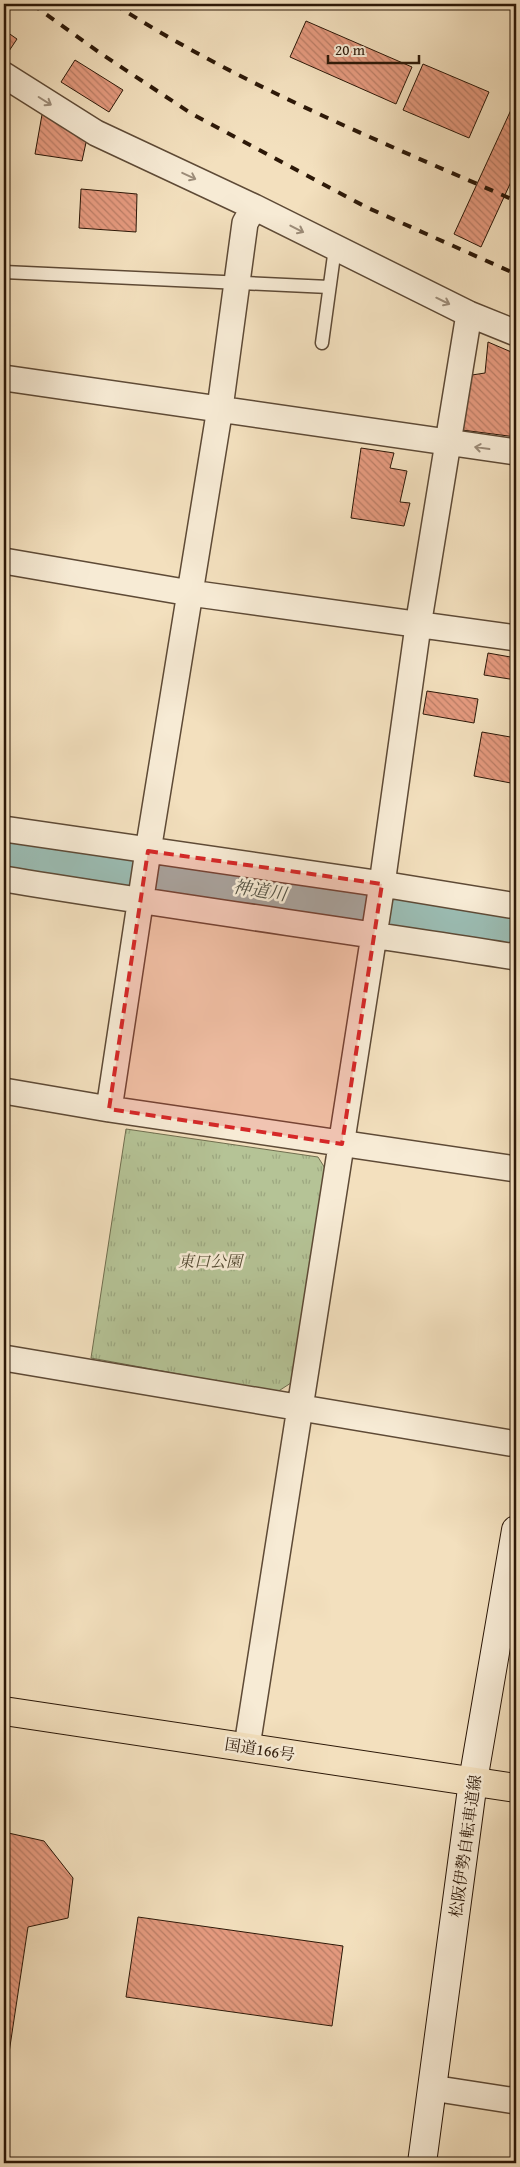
<svg xmlns="http://www.w3.org/2000/svg" width="520" height="2167" font-family="'Gentium Book Plus','Noto Serif JP',serif">
  <defs>
    <pattern id="grass-tufts" width="24" height="20" patternUnits="userSpaceOnUse" patternTransform="scale(1.25)"><rect width="24" height="20" fill="#b5c396"/><path d="M3 7l-1-3M5 7V3M7 7l1-3M15 17l-1-3M17 17v-4M19 17l1-3" fill="none" stroke="#9ca780"/></pattern>
    <pattern id="building-back-hatch" width="6" height="6" patternUnits="userSpaceOnUse" patternTransform="scale(1.25)"><rect width="6" height="6" fill="#e59a7f"/><path d="M-1 5l2 2M0 0l6 6M5-1l2 2" fill="none" stroke="#ba7d66"/></pattern>
  </defs>
  <rect width="100%" height="100%" fill="#f3e0be"/>
  <filter id="stains"><feTurbulence type="fractalNoise" baseFrequency=".004" numOctaves="4"/><feColorMatrix values="0 0 0 0 .2 0 0 0 0 .09 0 0 0 0 .02 0 0 0 .5 -.17"/></filter>
  <radialGradient id="worn" r=".72"><stop offset=".6" stop-color="#630" stop-opacity="0"/><stop offset="1" stop-color="#630" stop-opacity=".3"/></radialGradient>
  <path fill="url(#grass-tufts)" stroke="#706e4f" d="M126,1129l192,28 10,16 -34,208 -17,11 -186,-34z"/>
  <g fill="none" stroke-linecap="round" stroke-linejoin="round">
    <path stroke="#9bbdb4" stroke-width="55" d="M4,851l512,78"/>
  </g>
  <path fill="url(#building-back-hatch)" stroke="#2c1808" d="M306,21l106,46 -16,37 -106,-47z
    M4,30l13,9 -10,15 -3,-2z
    M75,60l48,30 -14,22 -48,-30z
    M423,64l66,28 -20,46 -66,-28z
    M516,99v72l-35,76 -27,-13z
    M43,109l44,29 -5,23 -47,-7z
    M81,189l56,5 -1,38 -57,-4z
    M488,342l28,12v83l-54,-7 10,-55 13,-2z
    M361,448l33,5 -4,15 17,3 -7,31 10,1 -6,23 -53,-8z
    M488,653l28,5v22l-32,-5z
    M427,691l51,8 -4,24 -51,-9z
    M482,732l34,6v46l-42,-8z
    M4,1832l40,9 29,37 -5,40 -40,9 -24,159z
    M138,1917l205,29 -11,80 -206,-29z"/>
  <g fill="none" stroke-linecap="round" stroke-linejoin="round">
    <defs>
      <path id="service" d="M4,272l325,15
        M322,343l13,-95"/>
      <path id="minor" d="M4,75l92,58 158,74 215,107 47,19
        M4,378l512,74
        M4,561l186,32 326,45
        M4,829l378,55 134,22
        M4,879c170,28 342,51 512,78
        M4,1091l105,18 407,60
        M109,1109l39,-258 72,-443 25,-185 9,-16
        M4,1358l512,86
        M247,1746l135,-862 36,-258 51,-312
        M432,2088l84,13"/>
      <path id="secondary" d="M422,2163l51,-382 43,-251"/>
      <path id="trunk" d="M4,1711l512,77"/>
    </defs>
    <use href="#service" stroke="#5e4a36" stroke-width="15"/>
    <use href="#minor" stroke="#5e4a36" stroke-width="28"/>
    <use href="#secondary" stroke="#2c1808" stroke-width="30"/>
    <use href="#trunk" stroke="#2c1808" stroke-width="30"/>
    <use href="#service" stroke="#f7ebd5" stroke-width="12"/>
    <use href="#minor" stroke="#f7ebd5" stroke-width="25"/>
    <use href="#secondary" stroke="#f7ebd5" stroke-width="28"/>
    <use href="#trunk" stroke="#f3e0be" stroke-width="28"/>
    <path stroke="#2c1808" stroke-width="4" stroke-dasharray="9 9" stroke-linecap="butt" d="M32,4l71,51 89,59 174,93 150,67
      M114,4c126,81 266,137 402,197"/>
  </g>
  <defs><path id="oneway-shaft" d="M-6 0H5M1.5-3L5.5 0L1.5 3" fill="none" stroke-width="1.6" stroke-linecap="round" stroke-linejoin="round" transform="scale(1.25)"/></defs>
  <g stroke="#9c8c79">
    <use href="#oneway-shaft" transform="translate(45 101) rotate(32)"/>
    <use href="#oneway-shaft" transform="translate(189 176) rotate(25)"/>
    <use href="#oneway-shaft" transform="translate(297 229) rotate(27)"/>
    <use href="#oneway-shaft" transform="translate(443 301) rotate(26)"/>
    <use href="#oneway-shaft" transform="translate(482 448) rotate(-172)"/>
  </g>
  <path fill="#d62828" fill-opacity="0.2" stroke="#d62828" stroke-width="4" stroke-dasharray="10 6" stroke-linejoin="round" d="M148,851l234,33 -40,260 -233,-35z"/>
  <g text-anchor="middle" dominant-baseline="central" stroke-width="5" stroke-linejoin="round" paint-order="stroke">
    <g font-size="16" font-style="italic" fill="#554b33" stroke="#f7ebd5">
      <text x="210" y="1261">東口公園</text>
    </g>
    <g font-size="16" fill="#2c1808" stroke="#f7ebd5">
      <text transform="translate(260 1749) rotate(9)">国道166号</text>
      <text transform="translate(465 1846) rotate(-82)">松阪伊勢自転車道線</text>
    </g>
    <g font-size="18" font-style="italic" fill="#535244" stroke="#f7ebd5">
      <text transform="translate(260 890) rotate(9)">神道川</text>
    </g>
  </g>
  <rect width="520" height="2167" fill="none" stroke="#f3e0be" stroke-width="20"/>
  <rect x="5" y="5" width="510" height="2157" fill="none" stroke="#2c1808" stroke-width="2.5"/>
  <rect x="10" y="10" width="500" height="2147" fill="none" stroke="#2c1808"/>
  <path d="M328 55v8h91v-8" fill="none" stroke="#2c1808" stroke-width="2.5"/>
  <text x="335" y="55" font-size="15" fill="#2c1808" stroke="#f7ebd5" stroke-width="4" paint-order="stroke">20 m</text>
  <rect width="100%" height="100%" filter="url(#stains)"/>
  <rect width="100%" height="100%" fill="url(#worn)"/>
</svg>
